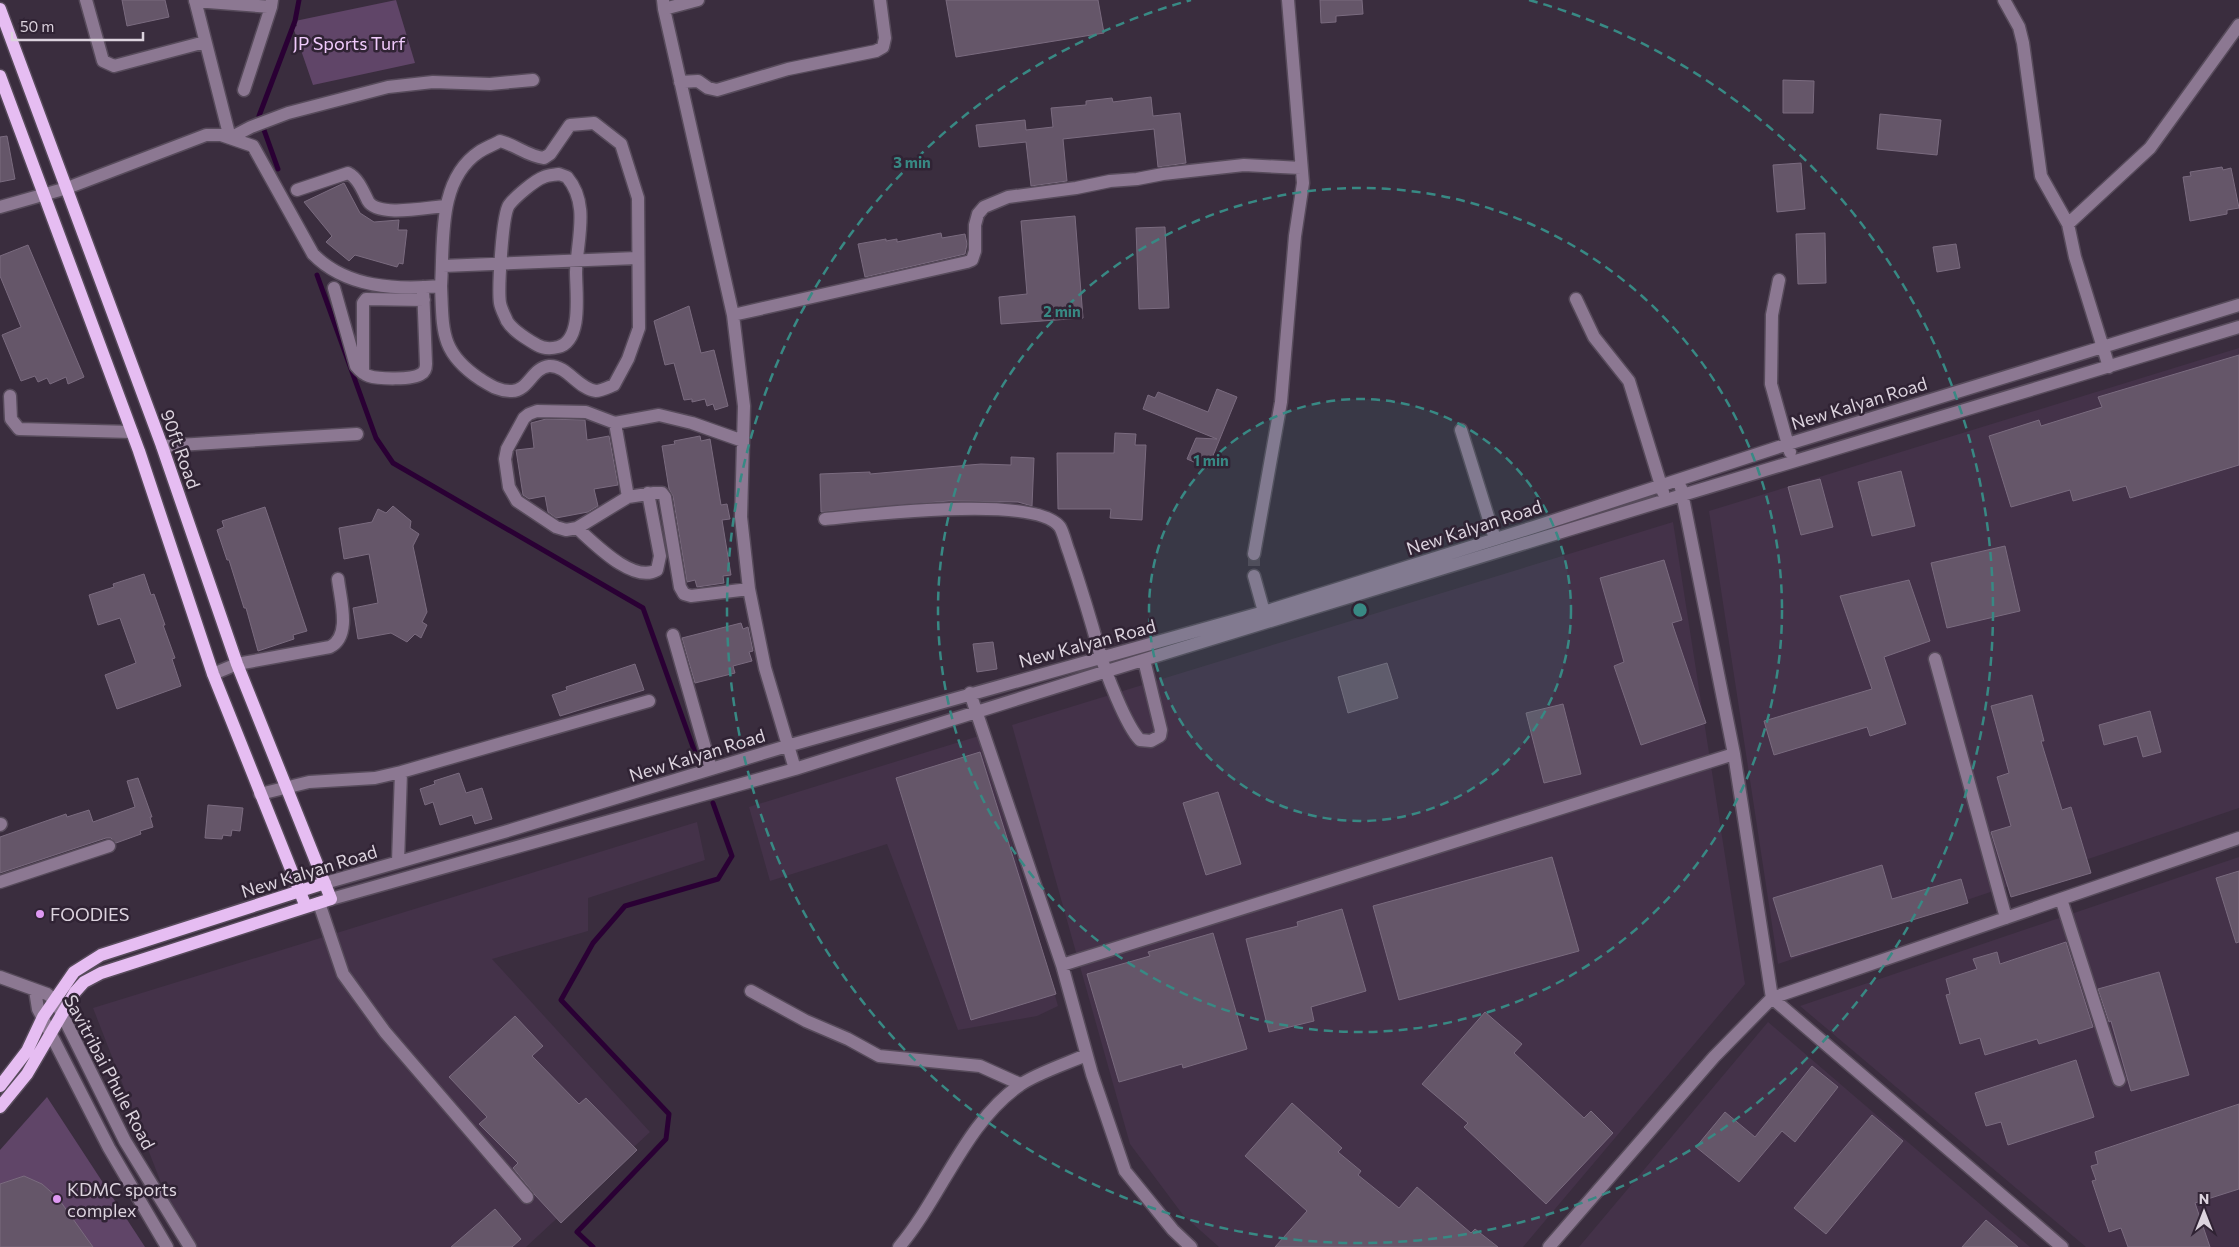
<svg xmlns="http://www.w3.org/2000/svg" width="2239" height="1247" font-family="Commissioner,sans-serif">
  <rect width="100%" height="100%" fill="#3a2d3e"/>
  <path fill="#443249" d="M2239,348v460l-461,156 -69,-453z
    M1673,522l72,462 -222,263h-304l-36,-32 -53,-71 -118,-419z
    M982,735l76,271 -21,10 -79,14 -71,-186 -117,37 -21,-74z
    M697,822l8,38 -117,38v33l-96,28 158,173 -124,115h-340l-93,-239z
    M2239,857v390h-153l-286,-241z
    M1768,1022l262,225h-451z"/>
  <path fill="#604568" d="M396,0l19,63 -102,22 -20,-58 4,-1 -2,-5z
    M47,1097l98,150h-145v-97z"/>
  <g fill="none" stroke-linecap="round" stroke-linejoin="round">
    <path stroke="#2a0034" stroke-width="5" d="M278,169l-19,-53 36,-95 4,-21
      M317,275l59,163 17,25 250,145 55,153
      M593,1247l-16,-15 89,-93 3,-25 -108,-114 32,-57 32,-37 93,-27 14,-23 -19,-53"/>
  </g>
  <path fill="#655669" stroke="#7a6b7f" d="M122,0h43l4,17 -42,9z
    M946,0h152l6,33 -148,24z
    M1320,0h42l1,14 -27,2v6l-15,1z
    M1783,80l31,1 -1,32h-30z
    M1151,97l2,19 27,-3 6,50 -28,4 -4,-38 -91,10 4,42 -36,5 -5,-44 -47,5 -3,-22 49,-5 1,10 27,-3 -2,-19 35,-3v-4l26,-3 1,4z
    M1880,114l61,6 -4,35 -60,-6z
    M7,136l8,43 -15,3v-45z
    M1801,163l4,46 -28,3 -4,-47z
    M2222,167l1,3 8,-2 8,40 -12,2v4l-37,7 -7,-44 8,-1 -1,-4z
    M344,183l16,30 14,9 25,-2 -1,10h9l-4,34 -4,-1 -2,4 -42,-12 -6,6 -23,-19 6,-6 -28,-34z
    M1075,216l8,102 -82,6 -2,-27 28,-3 -6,-73z
    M1165,227l4,81 -30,1 -3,-81z
    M941,233l1,5 23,-4 2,10 -2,10 -100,23 -7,-33 28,-5v2l11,-2v3z
    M1825,233l1,50 -28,1 -2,-50z
    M1956,244l4,24 -23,4 -4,-25z
    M28,245l56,132 -16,7 -2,-7 -16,7 -3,-6 -9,4 -3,-6 -14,5 -19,-46 19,-8 -21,-51v-20z
    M689,306l12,47 13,-3 14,56 -13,4 -2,-6 -6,2 -2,-7 -13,3v-3l-8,1 -10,-37 -9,2 -11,-44z
    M2239,355v110l-109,33 -4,-12 -53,15 -3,-11 -59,17 -22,-71 50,-16 2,6 61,-19 -4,-10z
    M1217,389l20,8 -29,71 -21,-9 9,-21 21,1 -74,-30 5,-14 7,3 3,-6 50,20z
    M546,419l39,1 2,20 22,-4 9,49 -24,4 4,17 -10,6 -32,6 -8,-6 -3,-16 -16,3 -6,-4 -7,-45 18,-2 -3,-25z
    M1115,433l21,1 -1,11h11l-4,75 -32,-2 1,-9h-53l-1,-56h57z
    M700,436l1,5 9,-2 11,66 6,-1 3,15 -8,1 9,55 -8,1 1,7 -27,4 -2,-7 -8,2 -14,-86 -4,-7 -7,-43 13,-2 -1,-3z
    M1011,457l23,1 -2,48 -14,-4 -69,-1 -128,11 -1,-38 50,-2v2l111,-10 30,1z
    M1901,471l14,55 -43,10 -14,-54z
    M1820,479l13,48 -32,8 -13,-48z
    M393,506l18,15 -1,7 9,6 -6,12 14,66 -5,10 5,3 -6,13 -6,-4 -8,8 -16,-9 -33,6 -5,-31 25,-5 -9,-49 -25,5 -5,-31 33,-6 6,-13 8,4z
    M265,507l42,124 -14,4 1,4 -36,12 -12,-43h-2l-15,-48h-2l-10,-30 7,-3 -2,-6z
    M2005,546l15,65 -73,17 -16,-65z
    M1664,560l18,60 -10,3 34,100 -65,22 -27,-79 10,-4 -24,-84z
    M144,574l7,21 3,-1 11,31h-2l12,33 -3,1 9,27 -64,23 -12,-34 31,-12 -16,-45 -22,7 -9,-30 25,-8 -1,-3z
    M1909,580l21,61 -46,16 22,67 -36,12 -3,-9 -93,28 -10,-34 108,-32 -32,-93z
    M741,623l2,6 5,-2 5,24 -4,1 3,9 -19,5 2,7 -40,10 -13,-45z
    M993,642l4,27 -20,3 -4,-28z
    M1387,663l11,35 -50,15 -10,-36z
    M635,664l9,26 -84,26 -8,-21 15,-5 -1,-3z
    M2032,695l12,46h-3l21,69 9,-3 20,66 -80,24 -20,-65 20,-6 -14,-49 12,-4 -18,-67z
    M1563,704l18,70 -37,9 -18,-70z
    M2150,711l11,41 -18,5 -6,-21 -33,9 -5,-20z
    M980,752l76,242 -85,26 -75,-242z
    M459,773l7,20 16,-5 10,31 -17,5 -3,-9 -32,10 -7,-23 -8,3 -5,-16 15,-5 -1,-3z
    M138,778l14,39h-2l3,10 -13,4 1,3 -25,9 -5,-5h-5l-106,35v-36l66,-23 1,3 22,-7 4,12 42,-15 -8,-26z
    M1218,792l23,72 -35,11 -23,-72z
    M208,805l35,3 -3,23 -8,-1 -1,6 -8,-1 -1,4 -17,-1z
    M1552,857l27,94 -180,49 -26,-94z
    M1882,865l10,34 69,-20 7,24 -177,54 -18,-59z
    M2239,871v71l-3,1 -20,-65z
    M1342,909l24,82 -55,16 3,14 -45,11 -23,-93 52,-13 -1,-4z
    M1213,933l34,116 -64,19 -1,-4 -63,18 -32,-108 63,-18 -2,-4z
    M2066,942l27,85 -54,17 -2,-5 -52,16 -5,-17 -20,6 -14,-49 4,-1 -4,-15 31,-10 -4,-10 24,-7 3,12z
    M2159,972l30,103 -58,16 -20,-70 -2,1 -11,-33z
    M1485,1012l37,32 -8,9 70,65 7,-7 22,22 -67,71 -82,-77 4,-4 -46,-39z
    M515,1016l28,30 -11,10 47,48 7,-6 51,52 -76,73 -26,-28 -22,-27 5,-5 -39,-39 8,-7 -38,-40z
    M2076,1060l18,57 -86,28 -7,-23 -15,4 -11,-33z
    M1812,1066l26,21 -43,55 -13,-11 -43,51 -43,-35 29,-35 30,25z
    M1292,1103l50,45 -4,4 23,19 -3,4 41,33 18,-21 54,46 4,-4 23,18h-223l32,-36 -62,-55z
    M2239,1104v85l-44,14 15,44h-82l-7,-19 -12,4 -17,-51 4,-1 -5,-14 7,-2 -3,-12z
    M1872,1115l31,26 -77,93 -32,-26z
    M24,1176l18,8 16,14 35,49h-93v-63z
    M495,1209l26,30 -9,8h-61z
    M1986,1220l32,27h-56z"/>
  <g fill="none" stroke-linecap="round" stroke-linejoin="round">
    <path stroke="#524656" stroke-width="12" stroke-dasharray="12 6" stroke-linecap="butt" d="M1254,554v22"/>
    <defs>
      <path id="minor" d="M86,0l17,61 11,5 91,-24
        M195,0l35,138 21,-11 37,-14 100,-26 45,-5 57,2 43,-4
        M663,0l1,9 34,-9
        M2004,0l15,27 4,16 18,133 27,48
        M195,1l76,6 1,-7
        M664,9l69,306 11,91 -3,111 8,72 16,79 30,101
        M680,82l18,-1 10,7 9,2 71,-21 88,-18 7,-4 2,-9 -5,-38
        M244,90l27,-83
        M559,174l8,3c23,27 10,62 9,95 0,21 7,69 -18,75 -8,2 -14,2 -21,-2 -10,-6 -24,-14 -30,-24 -2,-5 -6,-12 -7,-18 -2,-13 2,-88 9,-98 6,-8 26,-25 35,-28 4,-2 10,-2 15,-3z
        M297,190l51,-17c10,5 15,18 20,28 10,17 60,6 78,5
        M0,207l67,-19 139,-53h15l32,11 60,108c33,34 84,36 128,32 3,-44 -4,-106 38,-134 6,-4 14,-7 21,-11 16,4 27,15 44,17l6,-4 20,-29 24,-2 27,21 17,54 1,130 -11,31 -14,26c-5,2 -13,6 -18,6 -18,-2 -29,-26 -47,-25 -17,2 -21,25 -37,25 -12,1 -22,-6 -32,-12 -40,-27 -37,-48 -39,-93
        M443,266l194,-8
        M1779,280l-7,35 -1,69 19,68
        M334,288l22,78c4,5 7,8 13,10 9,3 44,4 52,-2 4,-2 5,-6 5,-10l-3,-77
        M1576,299l18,38 35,44 34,111
        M733,315l234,-53 5,-2 3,-9v-26l3,-11 6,-7 24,-10 68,-9 34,-7 27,-2 26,-5 81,-9 57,3
        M2109,367l-34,-110 -7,-33 82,-76 89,-123
        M363,373v-70l3,-4 58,1
        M10,396l1,23 8,10 113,3
        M615,423l13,74
        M1461,430l34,109
        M743,441l-51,-18 -33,-8 -44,8 -29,-11 -49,-1 -8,3 -5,4 -17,31 -2,10 4,28 8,14 39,26 10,3 11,-2 51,-31 26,-4h8l3,4 15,90 4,7 7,2 58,-7
        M162,446l195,-12
        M1681,488l53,266 38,244 290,249
        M825,519c41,-4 211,-25 235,8 4,7 6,18 9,25 11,33 21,65 30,98 6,21 27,76 41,90l11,1 9,-5 1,-6 -17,-70
        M577,528c17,15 56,56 80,42l3,-14 -12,-63
        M1254,554l27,-152 14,-166 8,-53 -15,-183
        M1254,576l12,43
        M673,635l38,134
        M1935,659l71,259
        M213,674l24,-10 93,-17c22,-11 10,-48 8,-68
        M970,693l92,272 672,-211
        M260,794l49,-12 66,-4 26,-6 248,-71
        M0,825l1,-1
        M398,862l3,-90
        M0,882l109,-36
        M325,883l179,-51 283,-86 477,-134 270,-85 254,-83 451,-139
        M331,899l464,-130 312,-98 559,-171 573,-173
        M2061,899l58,181
        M319,903l24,71 42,58 142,165
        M1062,965l30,109 33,97 48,59 18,17
        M0,977l47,17 8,6 70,141 65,106
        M35,990l3,19 71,139 58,99
        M751,991l55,30 42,18 31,17 101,10 40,18
        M899,1247c43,-51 66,-124 121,-162 15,-11 48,-22 66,-30
        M1549,1247l165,-190 58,-59 467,-160"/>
      <path id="major" d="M0,9l162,437 75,218 94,235 -230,74 -17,9 -9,10 -48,82 -27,33
        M0,76l139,375 74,223 93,233
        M0,1086l27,-35 16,-34 31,-45 27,-17 224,-72"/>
    </defs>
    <use href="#minor" stroke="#574b5b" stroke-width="15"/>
    <use href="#major" stroke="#574b5b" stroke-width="15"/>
    <use href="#minor" stroke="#8c7892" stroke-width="12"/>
    <use href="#major" stroke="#e6bdf2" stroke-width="12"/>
  </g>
  <circle cx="1360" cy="610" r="211" fill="#388984" fill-opacity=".12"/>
  <g fill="none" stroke="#388984" stroke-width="2.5" stroke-dasharray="9 6">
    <circle cx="1360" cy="610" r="211"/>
    <circle cx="1360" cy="610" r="422"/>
    <path d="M1529 0A633 633 0 1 1 1191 0"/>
  </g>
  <g fill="#de98f2" stroke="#302334" stroke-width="2">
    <circle cx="40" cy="914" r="5"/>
    <circle cx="57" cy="1199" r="5"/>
  </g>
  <g text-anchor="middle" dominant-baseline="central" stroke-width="5" stroke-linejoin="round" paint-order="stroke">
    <g font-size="18" fill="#f1cbfd" stroke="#302334">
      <text x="349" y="43">JP Sports Turf</text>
    </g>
    <g font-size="18" fill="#dcd3de" stroke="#302334">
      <text transform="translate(1859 403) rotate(-17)">New Kalyan Road</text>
      <text transform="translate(181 449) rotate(70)">90ft Road</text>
      <text transform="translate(1474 527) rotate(-18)">New Kalyan Road</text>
      <text transform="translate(1087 643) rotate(-15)">New Kalyan Road</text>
      <text transform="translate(697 755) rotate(-17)">New Kalyan Road</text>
      <text transform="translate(309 871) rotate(-17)">New Kalyan Road</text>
      <text transform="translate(110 1072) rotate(62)">Savitribai Phule Road</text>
    </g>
    <g font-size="18" fill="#dcd3de" stroke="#302334" text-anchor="start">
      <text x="50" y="914">FOODIES</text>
      <text x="67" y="1189">KDMC sports<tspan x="67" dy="21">complex</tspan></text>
    </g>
  </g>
  <circle cx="1360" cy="610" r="8" fill="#388984" stroke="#302334" stroke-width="2.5"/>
  <g font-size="15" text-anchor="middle" font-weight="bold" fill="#388984" stroke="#302334" stroke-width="5" stroke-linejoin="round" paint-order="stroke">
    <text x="912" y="168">3 min</text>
    <text x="1062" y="317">2 min</text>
    <text x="1211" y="466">1 min</text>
  </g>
  <g transform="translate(2204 1212)" stroke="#302334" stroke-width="4" paint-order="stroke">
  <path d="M0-4L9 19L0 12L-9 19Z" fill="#dcd3de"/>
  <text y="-8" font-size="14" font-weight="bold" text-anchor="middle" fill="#dcd3de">N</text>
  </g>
  <path d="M12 32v8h131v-8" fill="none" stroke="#dcd3de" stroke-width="2.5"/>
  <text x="20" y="32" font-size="15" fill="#dcd3de" stroke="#302334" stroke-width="4" paint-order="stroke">50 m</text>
</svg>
